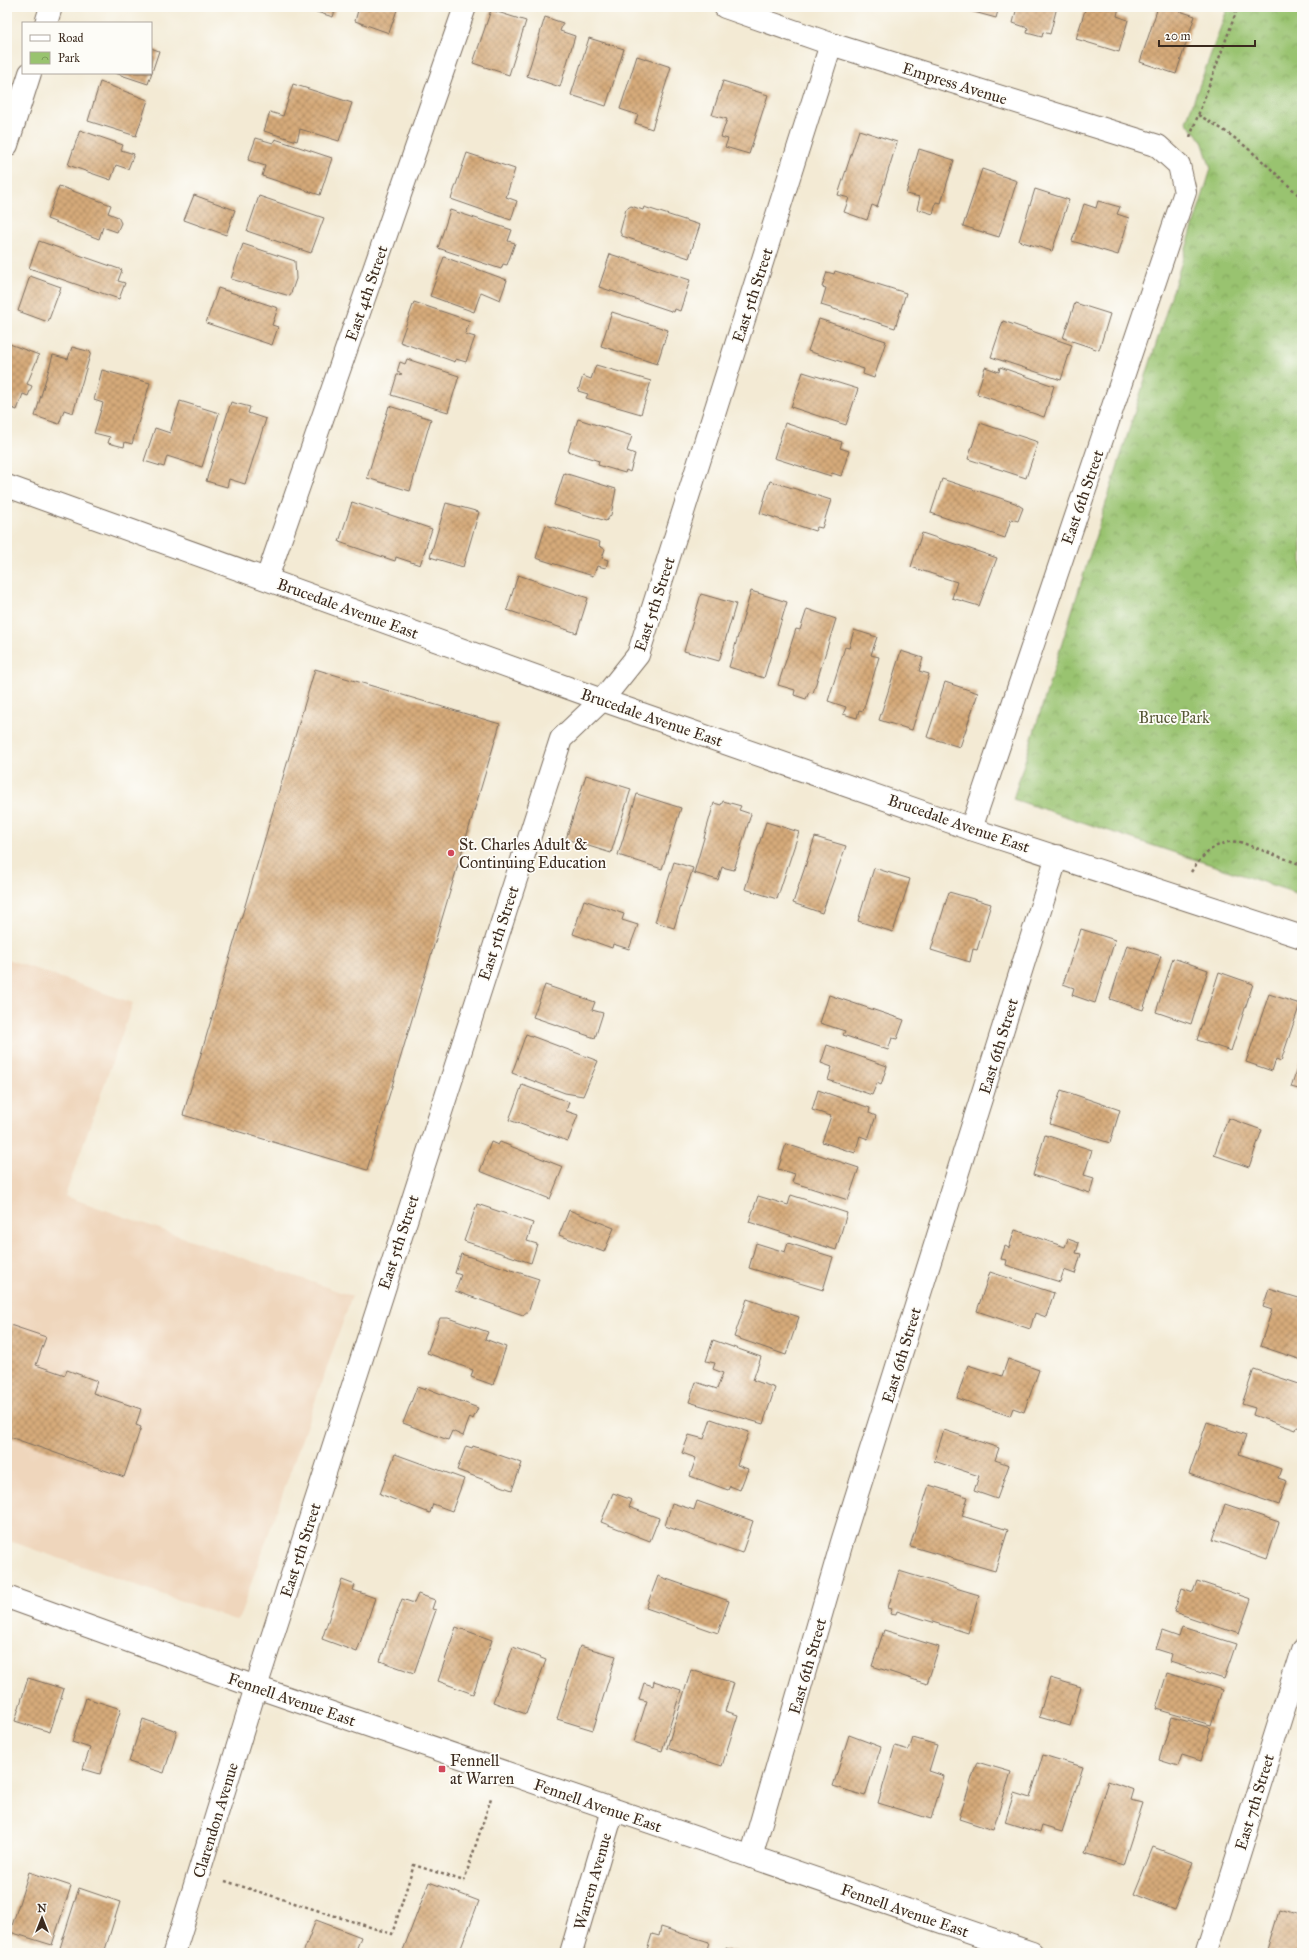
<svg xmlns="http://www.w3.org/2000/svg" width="1309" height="1960" font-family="'IM FELL Great Primer',serif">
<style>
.built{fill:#efd6bc}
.park{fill:url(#park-crowns);stroke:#6a7646}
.building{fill:url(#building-cross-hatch)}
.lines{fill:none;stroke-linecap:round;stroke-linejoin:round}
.minor-casing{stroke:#7b6d5e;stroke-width:24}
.secondary-casing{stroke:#7b6d5e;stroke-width:24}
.path{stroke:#7b6d5e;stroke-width:2.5;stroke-dasharray:3 3;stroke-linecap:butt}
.minor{stroke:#fff;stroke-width:22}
.secondary{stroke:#fff;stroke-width:22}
.poi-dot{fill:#d1495b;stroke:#fdfcf7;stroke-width:1.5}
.labels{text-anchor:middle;stroke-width:3.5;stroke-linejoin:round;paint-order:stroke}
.street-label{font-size:16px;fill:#3b2a1e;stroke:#fdfcf7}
.park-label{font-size:16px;fill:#575836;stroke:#fdfcf7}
.poi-label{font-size:16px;fill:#3b2a1e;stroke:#fdfcf7;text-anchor:start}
</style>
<defs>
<pattern id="park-crowns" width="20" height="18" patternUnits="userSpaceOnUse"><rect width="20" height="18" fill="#99c36f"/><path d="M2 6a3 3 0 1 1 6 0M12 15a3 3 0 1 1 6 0" fill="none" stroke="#7e9f5b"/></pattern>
<pattern id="building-cross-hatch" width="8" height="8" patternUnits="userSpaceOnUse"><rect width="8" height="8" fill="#d6aa7a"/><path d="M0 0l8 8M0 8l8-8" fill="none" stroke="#af8b63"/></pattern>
</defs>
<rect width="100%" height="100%" fill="#fdfcf7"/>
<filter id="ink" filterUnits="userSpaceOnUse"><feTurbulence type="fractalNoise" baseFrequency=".025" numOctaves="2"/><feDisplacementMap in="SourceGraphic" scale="8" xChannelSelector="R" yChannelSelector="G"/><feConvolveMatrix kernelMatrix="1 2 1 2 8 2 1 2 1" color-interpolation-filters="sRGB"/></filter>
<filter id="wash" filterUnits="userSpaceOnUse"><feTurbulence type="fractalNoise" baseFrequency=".012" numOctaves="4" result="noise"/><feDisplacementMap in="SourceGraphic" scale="16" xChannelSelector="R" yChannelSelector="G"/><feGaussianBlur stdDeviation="0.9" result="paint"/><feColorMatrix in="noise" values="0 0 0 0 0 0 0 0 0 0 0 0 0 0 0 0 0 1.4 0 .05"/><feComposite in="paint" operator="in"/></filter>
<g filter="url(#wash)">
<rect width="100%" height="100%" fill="#f3ead4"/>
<!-- built -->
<path class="built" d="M7,959L133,1003L65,1196L352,1296L238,1621L7,1540Z"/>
<!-- park -->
<path class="park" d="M1228,7H1302V895L1013,799L1211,169L1202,141L1186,122Z"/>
<g id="blocks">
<!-- building -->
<g class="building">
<path d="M300,7H336L333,17Z"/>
<path d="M359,7H398L389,33L355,21Z"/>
<path d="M964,7H999L996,18L963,9Z"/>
<path d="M1017,7H1057L1050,34L1043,32L1042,37L1027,33L1028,28L1013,23Z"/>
<path d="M1086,7H1119L1117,16L1128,20L1119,52L1076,39Z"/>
<path d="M1158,7H1167L1195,16L1176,74L1140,62Z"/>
<path d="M491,10L526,21L509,75L473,63Z"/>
<path d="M545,17L563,23L560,31L575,36L560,87L527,76Z"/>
<path d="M589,38L624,49L606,106L571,95Z"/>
<path d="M151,48L159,51L148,84L115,73H151Z"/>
<path d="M637,56L671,67L652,129L635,123L638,115L620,109Z"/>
<path d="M723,81L768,95L749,154L725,147L728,139L721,137L727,119L712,115Z"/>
<path d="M100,82L148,100L136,136L88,121Z"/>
<path d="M293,84L352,103L339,141L300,129L297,141L264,131L270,112L283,116Z"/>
<path d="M80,130L123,145L121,150L134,154L128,169L116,165L111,180L68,165Z"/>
<path d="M859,130L897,142L877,207L872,205L867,220L844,212L849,198L838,195Z"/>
<path d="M256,138L273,143L275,139L332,158L320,195L262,176L265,166L248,160Z"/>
<path d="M919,149L954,160L941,203L936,202L933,214L917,209L920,197L906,194Z"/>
<path d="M467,153L515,169L506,197L517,201L511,220L451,199Z"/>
<path d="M982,169L1017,181L999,237L963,226Z"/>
<path d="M59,186L111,205L108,213L118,217L121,223L117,232L103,227L99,239L47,219Z"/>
<path d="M1035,189L1069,200L1052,251L1019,241Z"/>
<path d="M194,195L235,210L226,235L184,220Z"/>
<path d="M259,196L324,218L311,253L247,231Z"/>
<path d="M1098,201L1120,207L1117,214L1129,218L1118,255L1072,241L1084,204L1096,208Z"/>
<path d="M631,206L643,210L644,207L700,225L689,258L622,236L620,232L626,209Z"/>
<path d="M450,210L512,230L508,241L515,243L507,265L503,264L501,269L438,248Z"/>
<path d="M39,241L122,270L118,281L125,283L119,299L29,268Z"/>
<path d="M243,244L295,261L296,279L290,296L231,279Z"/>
<path d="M610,254L690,280L680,311L675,309L674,312L599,287Z"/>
<path d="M444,257L507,280L500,300L481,292L474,312L430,296Z"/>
<path d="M835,271L906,293L895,328L821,305L826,288L822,287L827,272L834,274Z"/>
<path d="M30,276L61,287L48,322L18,311Z"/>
<path d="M218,288L278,308L272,325L278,327L272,345L206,323Z"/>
<path d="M414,302L470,321L465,334L475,337L466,362L456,359L455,362L400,342Z"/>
<path d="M1075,303L1110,314L1099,350L1063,338Z"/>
<path d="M612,312L668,330L657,364L601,346Z"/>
<path d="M819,319L886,341L874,378L863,374L864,369L808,351Z"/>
<path d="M1003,321L1072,345L1061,380L991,357Z"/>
<path d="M7,343L39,355L27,384L32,386L28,396L23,394L17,410L7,406Z"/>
<path d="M72,347L91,352L73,413L64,410L59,424L35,416L53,355L68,359Z"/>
<path d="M407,359L459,376L448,412L391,395L397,375L402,374L397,372L400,362L405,364Z"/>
<path d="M596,365L651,381L641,414L586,398L588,394L578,391L583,376L591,379Z"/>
<path d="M985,367L999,372L1000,367L1054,386L1044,417L977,394Z"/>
<path d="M102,370L150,383L132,444L125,442L124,447L108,443L110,437L94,433L103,403L94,400Z"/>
<path d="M803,372L858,389L846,425L791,407Z"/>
<path d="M180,401L219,413L202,467L167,456L164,467L144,461L155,428L170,433Z"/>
<path d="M231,402L250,407L248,413L266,419L245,484L229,479L227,487L206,481Z"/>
<path d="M389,406L431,419L410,491L367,478Z"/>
<path d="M578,419L632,436L627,451L635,454L630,472L626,470L625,473L598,465L599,461L568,451Z"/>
<path d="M785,423L842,442L840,448L849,451L841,476L832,473L831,476L774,458Z"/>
<path d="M980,423L1038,442L1026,478L968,459Z"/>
<path d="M564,473L616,489L611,515L606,521L554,505Z"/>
<path d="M942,479L1015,503L1023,508L1018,521L1011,519L1005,538L931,513Z"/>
<path d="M770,481L831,500L822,528L817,527L815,531L760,513Z"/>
<path d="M352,502L432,529L420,565L396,557L395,561L339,542Z"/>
<path d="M446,503L479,512L463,567L430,557Z"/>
<path d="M546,525L600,542L599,546L605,549L602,558L608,560L606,568L597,566L593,576L536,558Z"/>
<path d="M922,533L997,558L979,606L952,598L957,582L911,567Z"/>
<path d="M518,575L588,598L577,633L507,610Z"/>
<path d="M751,591L787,602L764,678L729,667Z"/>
<path d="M701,594L736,604L719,661L684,651Z"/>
<path d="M807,609L836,619L813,693L809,692L806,699L794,695L795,690L778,685L796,629L800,630Z"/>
<path d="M854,630L877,637L871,655L879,657L863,711L859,710L857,718L843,714L846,707L828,701L845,647L849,648Z"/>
<path d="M901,651L923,658L919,671L929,674L912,730L879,720Z"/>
<path d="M315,669L500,724L367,1170L183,1115Z"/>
<path d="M945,682L978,693L960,747L927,737Z"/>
<path d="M586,775L631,789L611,853L566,839Z"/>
<path d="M637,794L681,808L662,869L618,855Z"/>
<path d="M723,801L741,806L739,810L751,814L734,870L722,867L718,880L694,873L714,803L721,805Z"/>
<path d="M766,822L799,832L777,899L745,889Z"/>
<path d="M815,837L846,846L822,913L793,903Z"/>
<path d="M674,862L693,868L674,928L655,922Z"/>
<path d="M874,868L910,879L893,932L858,921Z"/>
<path d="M949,892L991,904L977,950L973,949L970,962L931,950Z"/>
<path d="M584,900L624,914L622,920L638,925L629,949L613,944L612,948L573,934Z"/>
<path d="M1081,929L1115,940L1095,1003L1072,995L1074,988L1063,984Z"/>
<path d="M1127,945L1161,956L1143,1010L1110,999Z"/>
<path d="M1173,958L1208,970L1191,1024L1156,1012Z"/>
<path d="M1219,972L1253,984L1231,1051L1197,1040Z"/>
<path d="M545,985L595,1002L592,1010L603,1013L595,1038L533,1017Z"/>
<path d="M1269,994L1300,1004L1281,1061L1276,1059L1272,1071L1246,1062Z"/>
<path d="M829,995L904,1020L897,1039L892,1038L888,1050L843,1035L845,1031L820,1023Z"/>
<path d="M526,1034L598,1061L583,1096L565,1093L512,1073Z"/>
<path d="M827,1045L887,1066L881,1085L877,1083L872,1095L828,1080L832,1067L821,1063Z"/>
<path d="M1302,1053V1090L1291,1087Z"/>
<path d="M522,1085L569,1102L566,1111L578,1115L568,1141L509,1120Z"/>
<path d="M818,1090L870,1108L869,1113L876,1116L868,1139L860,1136L855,1153L822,1142L831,1116L812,1110Z"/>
<path d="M1061,1090L1120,1110L1110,1143L1050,1124Z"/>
<path d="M1228,1118L1262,1130L1249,1167L1214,1155Z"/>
<path d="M1045,1135L1092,1150L1084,1175L1094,1178L1090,1193L1033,1175Z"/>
<path d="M491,1142L498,1145L500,1142L563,1167L550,1199L480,1171Z"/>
<path d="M786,1144L859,1168L848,1200L792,1182L795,1174L778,1169Z"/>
<path d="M791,1195L847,1213L836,1250L749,1222L758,1196L788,1205Z"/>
<path d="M477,1204L533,1223L527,1241L537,1244L531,1263L464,1241Z"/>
<path d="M569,1210L614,1228L604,1252L559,1235Z"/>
<path d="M1015,1230L1065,1247L1068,1239L1079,1243L1076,1253L1081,1254L1075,1274L1064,1270L1060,1282L1006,1265L1007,1260L1001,1259L1005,1246L1009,1248Z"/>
<path d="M756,1243L785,1252L788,1243L833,1257L823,1290L749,1268Z"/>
<path d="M461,1254L539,1279L529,1310L523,1315L455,1291L461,1275L455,1273Z"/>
<path d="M990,1272L1054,1293L1046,1317L1035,1313L1030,1329L977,1311Z"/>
<path d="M1269,1289L1302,1299V1360L1260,1346L1272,1310L1263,1307Z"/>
<path d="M747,1299L799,1317L786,1355L734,1337Z"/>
<path d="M440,1318H448L488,1332L485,1339L506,1347L493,1385L471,1377L473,1370L427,1353Z"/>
<path d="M7,1324L46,1337L36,1365L65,1375L67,1370L97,1381L93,1393L141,1409L136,1425L141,1427L124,1477L7,1436Z"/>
<path d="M713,1340L761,1357L753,1380L775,1388L763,1424L689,1402L696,1382L717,1389L723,1373L713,1369L715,1363L706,1361Z"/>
<path d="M1008,1359L1039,1370L1024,1412L1013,1408L1010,1416L957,1398L968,1365L1002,1376Z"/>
<path d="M1254,1369L1302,1385V1428L1297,1427L1296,1430L1253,1415L1255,1408L1242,1404Z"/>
<path d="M417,1387L425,1390L426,1388L478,1408L473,1419L470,1417L463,1436L452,1431L448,1440L403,1423Z"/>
<path d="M711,1419L749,1432L737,1465L748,1469L740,1490L730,1486L728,1490L690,1476L696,1458L682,1453L689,1435L704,1439Z"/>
<path d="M1207,1422L1246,1435L1239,1454L1281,1469L1278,1478L1287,1481L1279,1505L1189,1474Z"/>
<path d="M944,1430L999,1448L995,1460L1009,1465L997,1499L974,1491L979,1476L934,1461Z"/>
<path d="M466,1446L472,1448L473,1446L522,1463L512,1490L457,1470Z"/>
<path d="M395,1454L464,1479L452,1511L433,1504L430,1513L380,1494Z"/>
<path d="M929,1485L968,1497L962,1516L1008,1530L995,1571L910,1546Z"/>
<path d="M613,1493L632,1500L629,1507L659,1518L650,1541L601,1522Z"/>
<path d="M697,1501L753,1521L742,1553L665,1526L672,1503L694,1510Z"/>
<path d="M1225,1504L1279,1522L1267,1559L1213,1540Z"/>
<path d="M899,1571L979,1595L968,1633L897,1611L896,1615L890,1614L892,1609L888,1608Z"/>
<path d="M658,1576L729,1601L718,1633L646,1608Z"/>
<path d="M342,1580L355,1585L353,1590L375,1598L357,1652L322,1639Z"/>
<path d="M1197,1581L1251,1599L1239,1634L1174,1612L1182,1588L1193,1592Z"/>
<path d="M418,1594L435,1600L432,1609L436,1610L414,1673L380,1661L402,1599L414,1603Z"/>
<path d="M456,1627L492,1640L473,1694L438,1681Z"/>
<path d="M1182,1627L1236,1644L1224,1679L1170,1662L1172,1654L1156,1649L1162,1631L1179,1637Z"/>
<path d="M884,1630L939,1647L927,1684L872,1666Z"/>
<path d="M580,1646L616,1656L593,1730L557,1719Z"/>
<path d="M513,1647L546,1660L526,1714L493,1702Z"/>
<path d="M691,1670L734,1683L725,1711L738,1715L722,1766L667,1748Z"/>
<path d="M1167,1673L1222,1690L1211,1725L1156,1709Z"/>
<path d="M28,1678L64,1689L50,1732L15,1721Z"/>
<path d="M1050,1678L1081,1687L1070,1726L1039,1717Z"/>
<path d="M654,1681L681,1690L662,1751L634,1742L647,1701L639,1699L644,1683L653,1686Z"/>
<path d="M86,1698L121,1709L100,1774L83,1769L90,1748L72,1742Z"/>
<path d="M1172,1717L1211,1728L1201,1761L1182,1755L1178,1766L1159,1760Z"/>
<path d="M143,1719L177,1731L164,1773L129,1762Z"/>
<path d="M849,1735L881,1747L865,1796L833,1786Z"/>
<path d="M913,1738L937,1745L929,1771L944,1776L931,1819L878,1803L895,1746L909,1750Z"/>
<path d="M1043,1755L1083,1767L1062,1832L1042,1826L1040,1833L1005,1822L1014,1793L1030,1798Z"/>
<path d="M977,1762L1011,1772L993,1830L959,1819Z"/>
<path d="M1108,1781L1134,1790L1131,1800L1143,1803L1123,1865L1085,1853Z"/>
<path d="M1153,1847L1193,1862L1174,1910L1134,1894Z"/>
<path d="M29,1872L71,1886L52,1945L10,1932Z"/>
<path d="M429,1882L479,1901L459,1953H402Z"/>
<path d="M79,1888L120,1902L104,1953H77L60,1948Z"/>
<path d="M1279,1910L1302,1917V1953H1266Z"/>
<path d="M316,1920L361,1937L355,1953H303Z"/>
<path d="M661,1927L709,1942L706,1953H646L652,1934L659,1936Z"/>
<path d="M726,1948L741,1953H724Z"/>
</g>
</g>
</g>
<g filter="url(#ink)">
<use href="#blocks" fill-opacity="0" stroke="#7b6d5e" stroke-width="1"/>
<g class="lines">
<!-- minor casing -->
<g class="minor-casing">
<g id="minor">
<path d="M725,7L831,44L1158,146L1179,165L1185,192L971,829"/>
<path d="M46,23L51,7"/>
<path d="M7,145L30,73"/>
<path d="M7,486L602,700L971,829L1302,937"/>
<path d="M267,578L465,7"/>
<path d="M751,1857L842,1542L1057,856"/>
<path d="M174,1953L256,1687L561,739L602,700L638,655L831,44"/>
<path d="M571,1953L613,1810"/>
<path d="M1207,1953L1302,1650"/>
</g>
</g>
<!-- secondary casing -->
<g class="secondary-casing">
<path id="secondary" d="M7,1597L256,1687L1032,1953"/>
</g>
<!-- path -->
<g class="path">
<path d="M1198,115C1242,138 1267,166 1302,198"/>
<path d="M1190,137L1238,7"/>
<path d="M1191,872C1203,854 1218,839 1240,842L1302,865"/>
<path d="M225,1881L392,1934L414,1865L464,1881L491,1798"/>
</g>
<!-- minor -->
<use href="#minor" class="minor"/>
<!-- secondary -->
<use href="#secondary" class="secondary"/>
</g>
</g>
<!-- markers -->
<g class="poi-dot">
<circle cx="451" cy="853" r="4"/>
<rect x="438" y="1765" width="8" height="8" rx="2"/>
</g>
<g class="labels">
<!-- street labels -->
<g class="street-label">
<text transform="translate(955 83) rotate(17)" y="6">Empress Avenue</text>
<text transform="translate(366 293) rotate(-71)" y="6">East 4th Street</text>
<text transform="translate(752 295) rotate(-72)" y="6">East 5th Street</text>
<text transform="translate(1082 497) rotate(-71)" y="6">East 6th Street</text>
<text transform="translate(654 604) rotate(-72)" y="6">East 5th Street</text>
<text transform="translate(348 608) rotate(20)" y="6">Brucedale Avenue East</text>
<text transform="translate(652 717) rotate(19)" y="6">Brucedale Avenue East</text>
<text transform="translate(959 823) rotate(19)" y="6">Brucedale Avenue East</text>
<text transform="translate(498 933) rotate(-72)" y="6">East 5th Street</text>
<text transform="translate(998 1046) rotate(-73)" y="6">East 6th Street</text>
<text transform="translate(398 1242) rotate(-72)" y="6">East 5th Street</text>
<text transform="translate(901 1355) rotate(-73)" y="6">East 6th Street</text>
<text transform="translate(300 1550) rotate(-72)" y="6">East 5th Street</text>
<text transform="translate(807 1666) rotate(-74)" y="6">East 6th Street</text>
<text transform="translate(292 1699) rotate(19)" y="6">Fennell Avenue East</text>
<text transform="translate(1254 1802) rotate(-73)" y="6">East 7th Street</text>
<text transform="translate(598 1805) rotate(19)" y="6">Fennell Avenue East</text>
<text transform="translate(215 1820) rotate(-73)" y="6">Clarendon Avenue</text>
<text transform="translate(592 1881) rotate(-74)" y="6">Warren Avenue</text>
<text transform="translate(905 1910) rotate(19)" y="6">Fennell Avenue East</text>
</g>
<!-- park labels -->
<g class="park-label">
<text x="1174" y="723">Bruce Park</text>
</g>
<!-- poi labels -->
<g class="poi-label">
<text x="459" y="850">St. Charles Adult &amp;<tspan x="459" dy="18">Continuing Education</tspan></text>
<text x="450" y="1766">Fennell<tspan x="450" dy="18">at Warren</tspan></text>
</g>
</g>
<!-- margin -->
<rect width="1309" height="1960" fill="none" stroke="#fdfcf7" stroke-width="24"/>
<!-- legend -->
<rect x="22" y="22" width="130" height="52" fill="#fdfcf7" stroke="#afa8a0"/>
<rect x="30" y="35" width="20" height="6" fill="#ffffff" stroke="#afa8a0"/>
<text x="58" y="42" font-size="12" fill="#3b2a1e">Road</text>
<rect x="30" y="52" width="20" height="12" fill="url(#park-crowns)" stroke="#afa8a0"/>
<text x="58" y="62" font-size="12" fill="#3b2a1e">Park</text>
<!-- north arrow -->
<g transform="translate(42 1918)" stroke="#fdfcf7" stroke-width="3" paint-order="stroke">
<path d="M0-3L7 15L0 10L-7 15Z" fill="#3b2a1e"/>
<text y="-6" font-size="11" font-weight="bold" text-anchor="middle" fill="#3b2a1e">N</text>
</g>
<!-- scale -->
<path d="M1159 40v6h96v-6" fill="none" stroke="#3b2a1e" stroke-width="2"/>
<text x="1165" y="40" font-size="12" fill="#3b2a1e" stroke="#fdfcf7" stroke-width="3" paint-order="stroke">20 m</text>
</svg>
